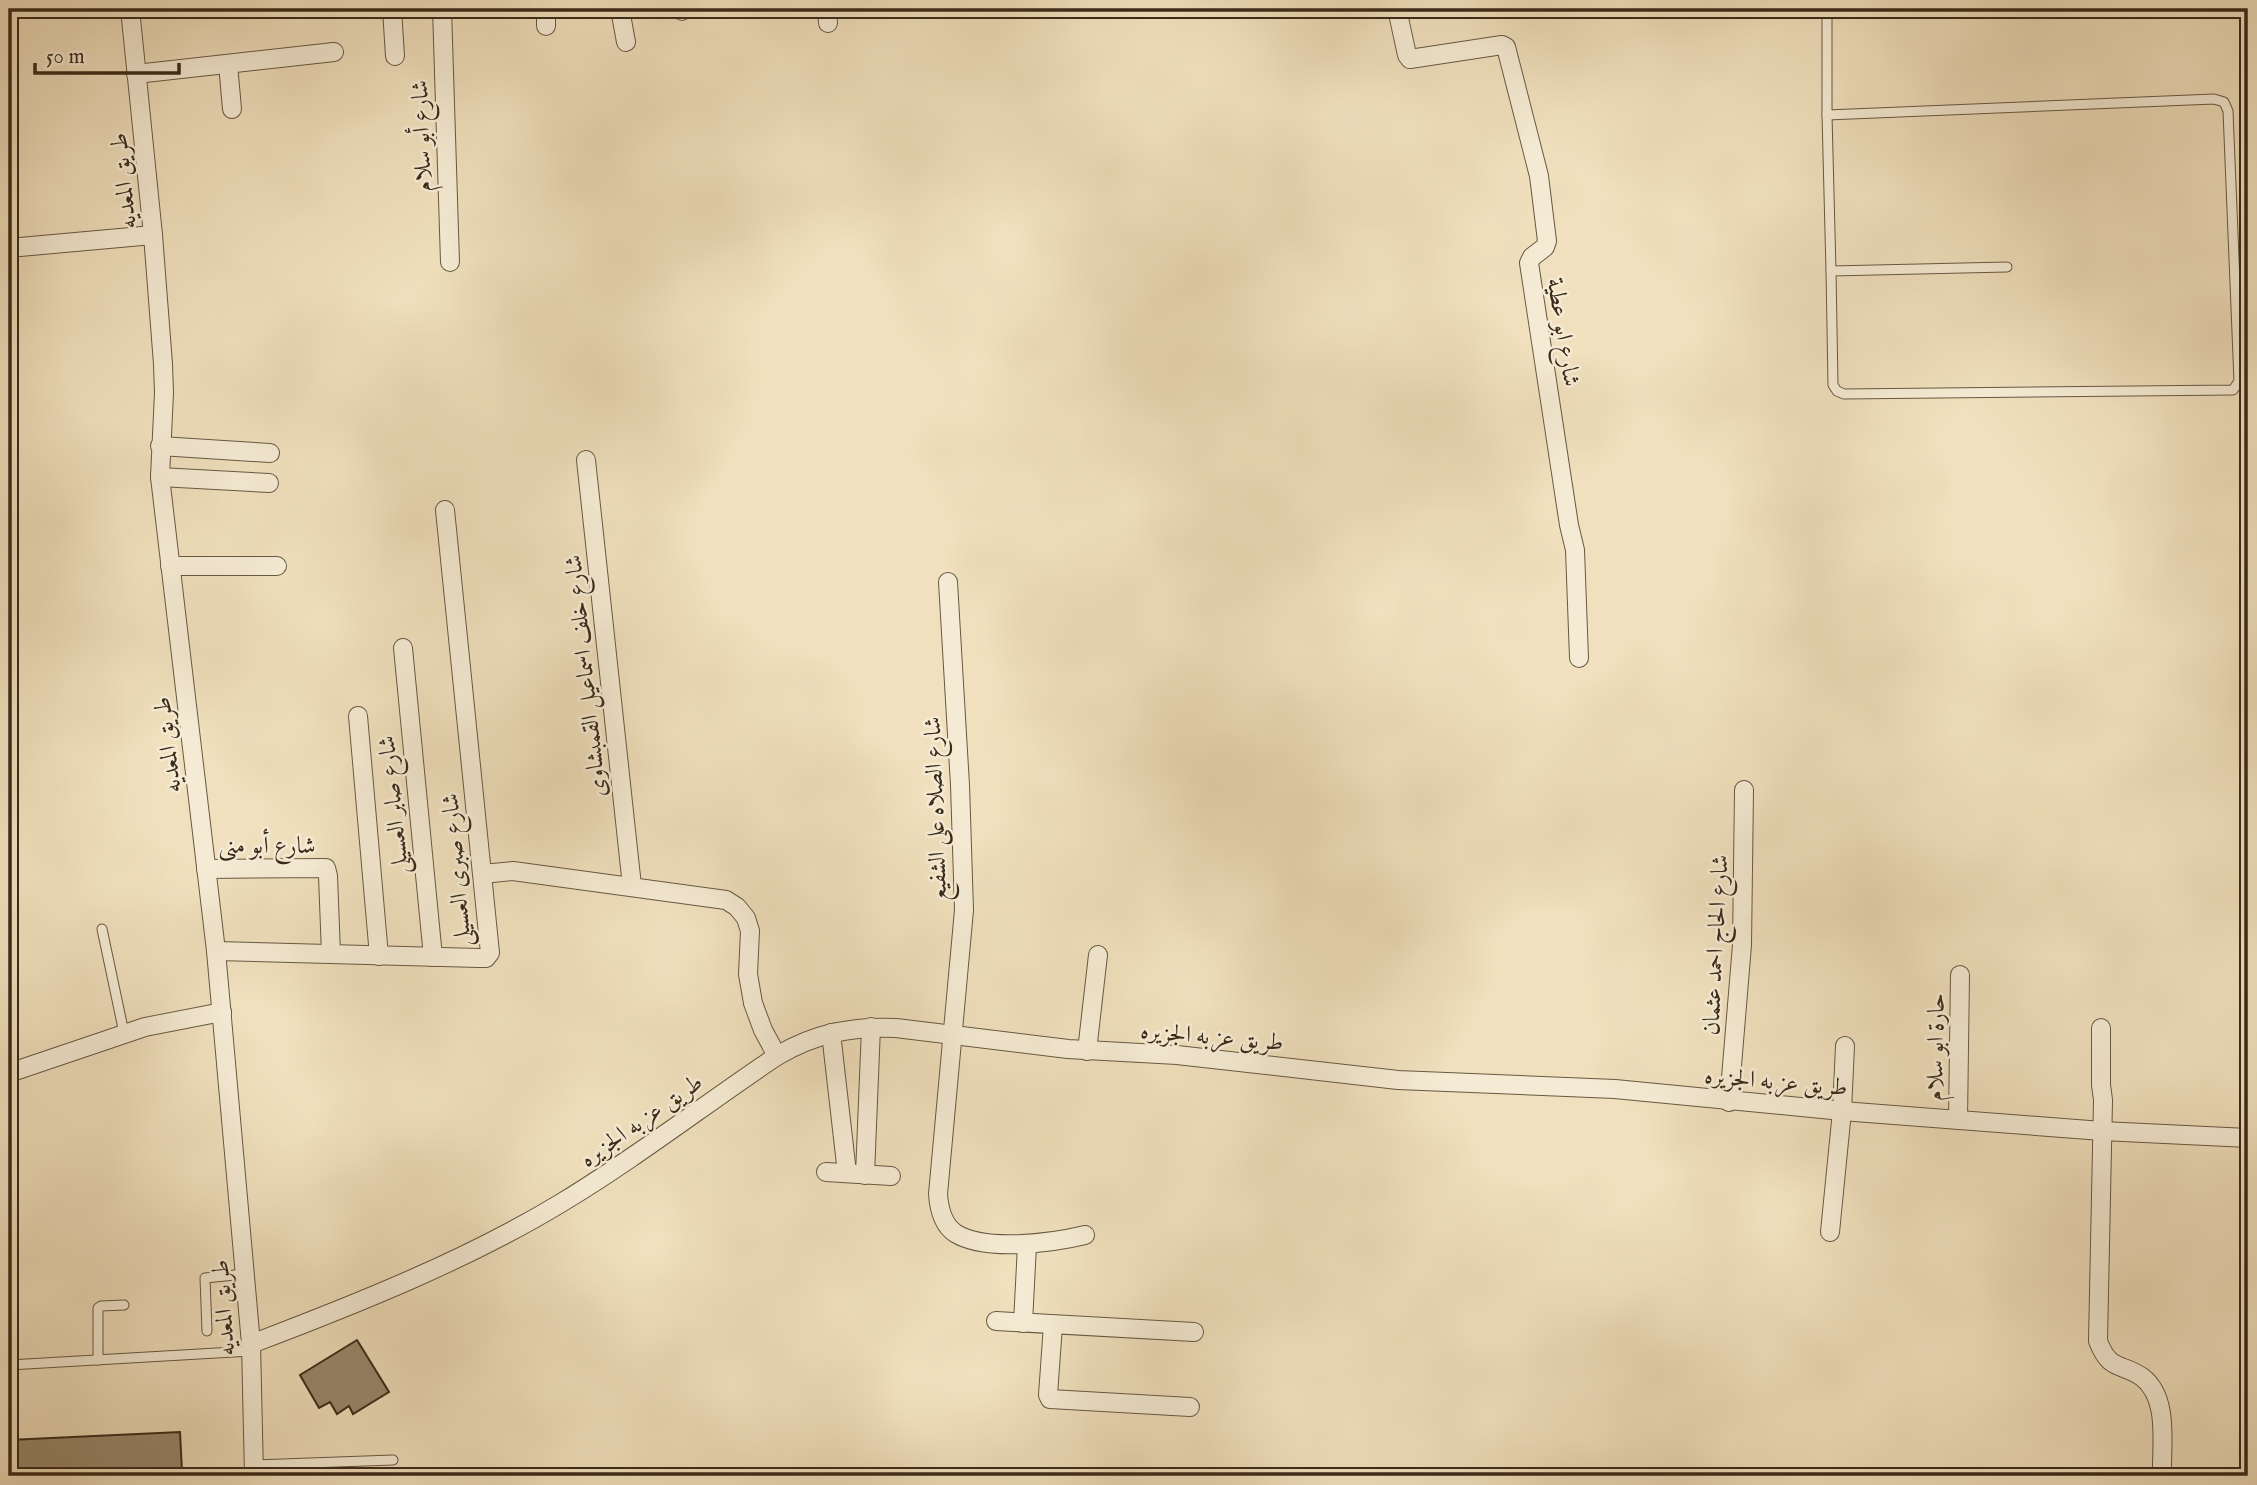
<svg xmlns="http://www.w3.org/2000/svg" width="2257" height="1485" font-family="'IM FELL English',Amiri,serif">
<style>
.building{fill:#99896e;stroke:#3a2a19;stroke-width:2}
.lines{fill:none;stroke-linecap:round;stroke-linejoin:round}
.lane-casing{stroke:#685842;stroke-width:11}
.street-casing{stroke:#685842;stroke-width:20}
.lane{stroke:#f5ebd4;stroke-width:9}
.street{stroke:#f5ebd4;stroke-width:18}
.labels{text-anchor:middle;stroke-width:5;stroke-linejoin:round;paint-order:stroke}
.street-label{font-size:24px;fill:#3a2a19;stroke:#f5ebd4}
</style>
<rect width="100%" height="100%" fill="#f0e0bd"/>
<filter id="stains"><feTurbulence type="fractalNoise" baseFrequency=".00286" numOctaves="4"/><feColorMatrix values="0 0 0 0 .2 0 0 0 0 .09 0 0 0 0 .02 0 0 0 .5 -.17"/></filter>
<radialGradient id="worn" r=".72"><stop offset=".6" stop-color="#630" stop-opacity="0"/><stop offset="1" stop-color="#630" stop-opacity=".3"/></radialGradient>
<!-- building -->
<g class="building">
<path d="M357,1340L389,1392L353,1414L349,1406L337,1414L330,1402L319,1408L300,1375Z"/>
<path d="M180,1432L182,1472L87,1476H9V1440Z"/>
</g>
<g class="lines">
<!-- lane casing -->
<g class="lane-casing">
<g id="lane">
<path d="M1827,9V115L2214,99L2224,102L2228,111L2239,381L2233,390L1844,394L1837,391L1833,385L1831,271"/>
<path d="M1827,115L1831,271L2007,267"/>
<path d="M102,929L124,1033"/>
<path d="M207,1331L205,1278L245,1274"/>
<path d="M98,1360V1308L101,1306L124,1305"/>
<path d="M9,1365L251,1351"/>
<path d="M254,1465L393,1460"/>
</g>
</g>
<!-- street casing -->
<g class="street-casing">
<g id="street">
<path d="M130,9L153,235L163,364L164,393L160,477L216,951L251,1344L254,1476"/>
<path d="M392,9L395,56"/>
<path d="M442,9L450,262"/>
<path d="M620,9L626,42"/>
<path d="M682,9V11"/>
<path d="M827,9L828,23"/>
<path d="M1397,9L1407,55L1410,59L1502,45L1506,47L1539,176L1547,241L1545,247L1532,257L1529,263L1569,525L1575,550L1579,658"/>
<path d="M546,26V9"/>
<path d="M228,64L232,109"/>
<path d="M136,74L334,52"/>
<path d="M9,248L153,235"/>
<path d="M160,446L270,453"/>
<path d="M586,460L632,886"/>
<path d="M160,477L269,483"/>
<path d="M170,566H277"/>
<path d="M948,582L960,785L964,910L938,1194C939,1208 942,1224 955,1233C985,1252 1052,1243 1085,1235"/>
<path d="M403,648L433,957"/>
<path d="M358,716L379,956"/>
<path d="M206,869L326,868L328,876L331,954"/>
<path d="M483,874L513,871L726,900L737,907L746,918L750,931L748,974L753,1003L763,1030L777,1056"/>
<path d="M216,951L479,958H486L490,953L445,510"/>
<path d="M2101,1028V1085L2103,1100L2098,1341C2110,1372 2120,1362 2142,1377C2170,1398 2161,1446 2162,1476"/>
<path d="M831,1033L847,1173"/>
<path d="M1087,1051L1098,955"/>
<path d="M9,1073L145,1027L222,1012"/>
<path d="M1729,1102L1742,945L1744,790"/>
<path d="M1958,1120L1960,975"/>
<path d="M826,1172L891,1176"/>
<path d="M865,1175L871,1027"/>
<path d="M1830,1232L1842,1111L1845,1046"/>
<path d="M996,1321L1194,1332"/>
<path d="M1023,1323L1027,1245"/>
<path d="M1053,1325L1048,1395L1050,1399L1190,1407"/>
<path d="M251,1344C354,1305 467,1260 561,1203C636,1158 705,1104 777,1056C815,1033 853,1026 896,1028L1068,1049L1177,1055L1398,1080L1615,1089L1842,1111L2102,1131L2248,1138"/>
</g>
</g>
<!-- lane -->
<use href="#lane" class="lane"/>
<!-- street -->
<use href="#street" class="street"/>
</g>
<g class="labels">
<!-- street labels -->
<g class="street-label">
<text transform="translate(421 136) rotate(-92)" y="8">شارع أبو سلام</text>
<text transform="translate(123 181) rotate(-96)" y="8">طريق المعديه</text>
<text transform="translate(1564 332) rotate(81)" y="8">شارع ابو عطية</text>
<text transform="translate(585 676) rotate(-96)" y="8">شارع خلف اسماعيل القمبشاوى</text>
<text transform="translate(167 745) rotate(-97)" y="8">طريق المعديه</text>
<text transform="translate(393 805) rotate(-96)" y="8">شارع صابر العسيلى</text>
<text transform="translate(935 809) rotate(-92)" y="8">شارع الصلاه على الشفيع</text>
<text x="267" y="853">شارع أبو منى</text>
<text transform="translate(456 870) rotate(-95)" y="8">شارع صبرى العسيلى</text>
<text transform="translate(1715 945) rotate(-87)" y="8">شارع الحاج احمد عثمان</text>
<text transform="translate(1212 1036) rotate(5)" y="8">طريق عزبه الجزيره</text>
<text transform="translate(1935 1047) rotate(-89)" y="8">حارة ابو سلام</text>
<text transform="translate(1776 1081) rotate(5)" y="8">طريق عزبه الجزيره</text>
<text transform="translate(641 1120) rotate(-35)" y="8">طريق عزبه الجزيره</text>
<text transform="translate(223 1308) rotate(-94)" y="8">طريق المعديه</text>
</g>
</g>
<!-- margin -->
<rect width="2257" height="1485" fill="none" stroke="#f0e0bd" stroke-width="35"/>
<rect x="10" y="10" width="2236" height="1464" fill="none" stroke="#3a2a19" stroke-width="3.5"/>
<rect x="18" y="18" width="2222" height="1450" fill="none" stroke="#3a2a19" stroke-width="2"/>
<!-- scale -->
<path d="M35 63v10h144v-10" fill="none" stroke="#3a2a19" stroke-width="3.5"/>
<text x="46" y="63" font-size="21" fill="#3a2a19" stroke="#f5ebd4" stroke-width="5" paint-order="stroke">50 m</text>
<rect width="100%" height="100%" filter="url(#stains)"/>
<rect width="100%" height="100%" fill="url(#worn)"/>
</svg>
